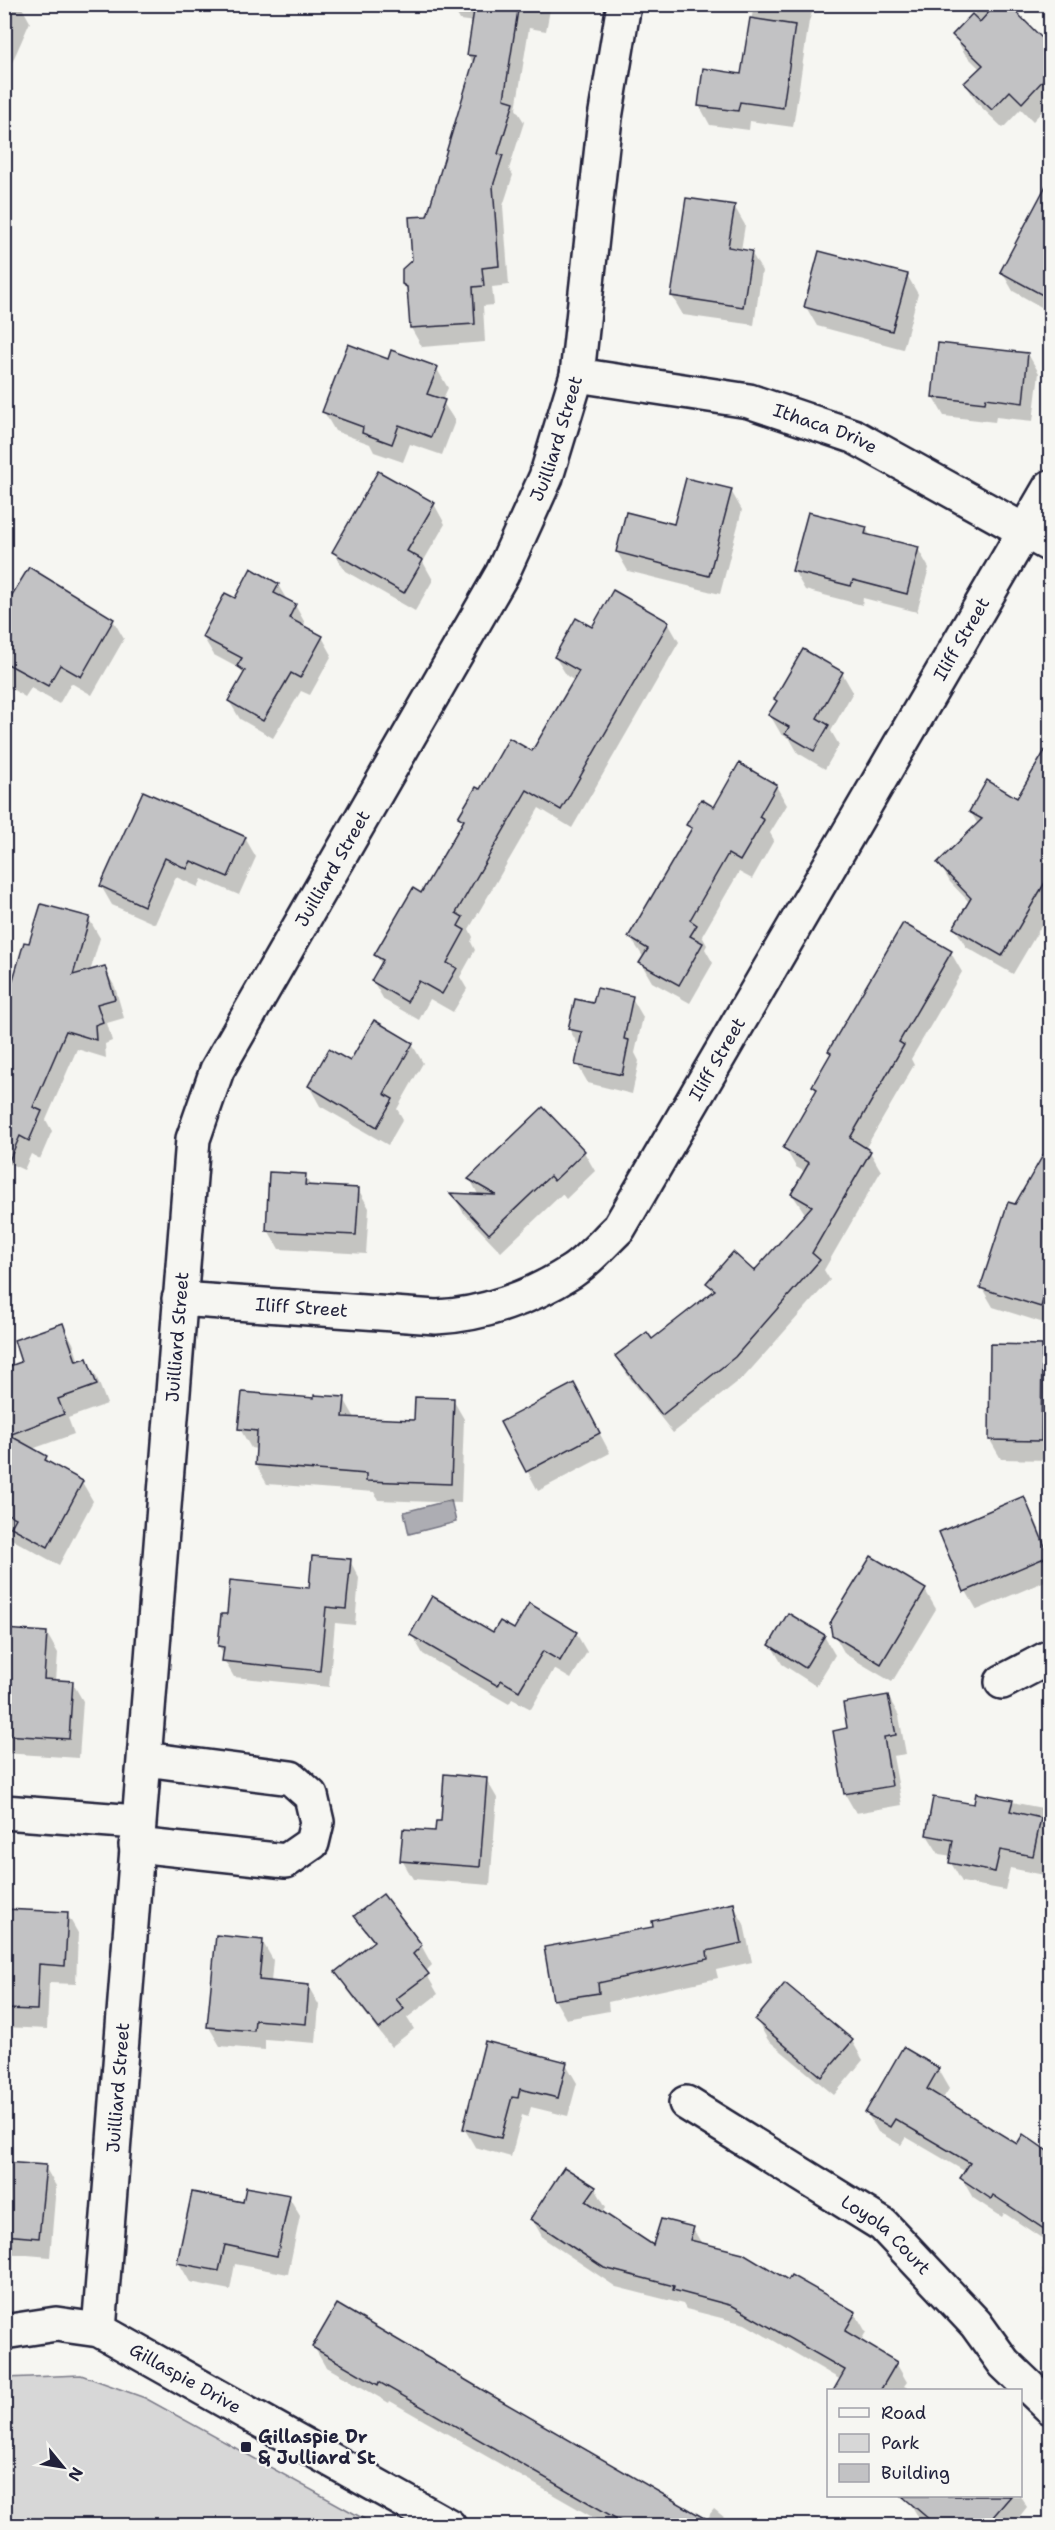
<svg xmlns="http://www.w3.org/2000/svg" width="1055" height="2530" font-family="'Shantell Sans',sans-serif">
<style>
.green{fill:#d7d7d7;stroke:#7c7c89;stroke-width:1.5}
.water{fill:#adadb3;stroke:#757583;stroke-width:1.5}
.shadow{fill:#0003}
.building{fill:#c2c2c4;stroke:#22223b;stroke-width:1.5}
.lines{fill:none;stroke-linecap:round;stroke-linejoin:round}
.minor-casing{stroke:#22223b;stroke-width:38}
.minor{stroke:#f6f6f2;stroke-width:33}
.poi-dot{fill:#22223b;stroke:#f6f6f2;stroke-width:2}
.labels{text-anchor:middle;stroke-width:4.5;stroke-linejoin:round;paint-order:stroke}
.street-label{font-size:18px;fill:#22223b;stroke:#f6f6f2}
.poi-label{font-size:18px;font-weight:bold;fill:#22223b;stroke:#f6f6f2;text-anchor:start}
</style>
<rect width="100%" height="100%" fill="#f6f6f2"/>
<filter id="ink" filterUnits="userSpaceOnUse"><feTurbulence type="fractalNoise" baseFrequency=".0167" numOctaves="2"/><feDisplacementMap in="SourceGraphic" scale="12" xChannelSelector="R" yChannelSelector="G"/><feConvolveMatrix kernelMatrix="1 2 1 2 8 2 1 2 1" color-interpolation-filters="sRGB"/></filter>
<g filter="url(#ink)">
<!-- green -->
<path class="green" d="M81,2375L145,2398L375,2525H5V2378Z"/>
<!-- water -->
<path class="water" d="M451,1500L456,1522L409,1534L404,1512Z"/>
<!-- shadow -->
<g class="shadow">
<path d="M4,4H20L30,22L6,76Z"/>
<path d="M451,4H551L546,31L529,28L516,109L524,122L509,169L513,175L503,206L509,285L492,287L494,305L483,306L485,342L422,347L411,328L409,293L404,283L414,261L428,217L474,64L468,55L474,22L460,20Z"/>
<path d="M754,4H815L809,21L793,127L750,121L749,130L710,125L699,105L742,76Z"/>
<path d="M984,4H1006L1050,48V103L1033,121L1021,109L1003,128L977,103L966,84L980,69L965,54L954,35Z"/>
<path d="M1047,188L1050,190V312L1013,291L1002,272Z"/>
<path d="M734,206L745,225L741,250L751,252L762,271L754,325L683,315L672,296Z"/>
<path d="M907,275L918,294L903,349L817,326L806,307Z"/>
<path d="M1028,354L1039,373L1033,421L996,417L995,422L944,416L933,397Z"/>
<path d="M389,361L437,369L448,388L442,401L455,421L442,455L410,444L403,462L374,452L370,444L335,431L324,412Z"/>
<path d="M731,491L742,510L720,594L628,571L617,552L675,526Z"/>
<path d="M434,504L445,524L423,562L433,580L415,611L345,571L334,552Z"/>
<path d="M866,528L871,537L918,549L929,568L917,612L863,598L862,605L805,590L794,571Z"/>
<path d="M278,585L288,602L295,605L305,623L303,627L322,637L332,655L310,695L301,691L273,738L240,719L229,701L244,675L240,669L214,655L203,637L235,600Z"/>
<path d="M4,611L113,620L124,639L92,695L71,683L59,704L31,688L25,697L4,684Z"/>
<path d="M668,623L679,642L572,828L539,808L469,929L473,937L471,942L475,950L460,977L467,989L453,1012L430,999L419,1020L384,1000L373,981L382,965L376,955L422,895L464,823L460,817L480,791L533,753L575,681L567,676L555,657L592,629Z"/>
<path d="M842,673L853,692L831,731L839,745L825,769L798,753L790,739L781,734L770,715L778,702L776,699Z"/>
<path d="M1050,754V885L1045,894L1050,903V911L1013,974L966,947L955,928L970,903L950,882L939,863L978,825L971,812L1018,800Z"/>
<path d="M776,786L787,805L770,833L774,840L752,879L739,872L702,936L707,945L705,949L713,963L690,1003L652,982L641,963L644,958L630,937L692,831L688,825L714,809Z"/>
<path d="M144,793L245,838L256,857L239,895L202,879L198,887L176,877L155,924L112,905L101,886Z"/>
<path d="M89,919L100,938L90,972L104,968L115,987L124,1018L107,1023L112,1041L105,1044L106,1058L77,1049L46,1120L52,1131L40,1159L31,1154L24,1170L4,1161L30,945Z"/>
<path d="M951,953L962,972L911,1059L914,1065L865,1149L870,1152L881,1171L824,1270L830,1280L745,1376L673,1433L628,1376L617,1357L652,1341L714,1293L708,1283L755,1273L806,1215L792,1194L805,1172L796,1167L785,1148L817,1092L813,1086L832,1054Z"/>
<path d="M632,998L643,1017L635,1053L639,1061L632,1094L588,1083L577,1064L580,1048L569,1029L594,1005Z"/>
<path d="M374,1022L412,1044L423,1063L397,1109L403,1119L388,1145L320,1106L309,1086L351,1063Z"/>
<path d="M1050,1146V1325L993,1307L982,1288L1016,1206Z"/>
<path d="M584,1152L595,1171L566,1199L562,1194L501,1252L463,1212L453,1194L479,1196L470,1179Z"/>
<path d="M305,1176L311,1187L358,1189L369,1208L366,1254L279,1249L268,1230Z"/>
<path d="M62,1324L73,1343L79,1362L86,1359L97,1378L107,1404L68,1418L74,1434L32,1449L46,1457L51,1465L82,1482L93,1501L59,1565L4,1535V1410L23,1363Z"/>
<path d="M991,1346H1041L1050,1362V1460L1001,1459L990,1440Z"/>
<path d="M315,1399H344L355,1418L416,1422L453,1400L464,1419L461,1503L378,1500L374,1492L267,1484L256,1465L257,1449L251,1448L240,1429Z"/>
<path d="M584,1404L610,1453L538,1491L502,1423Z"/>
<path d="M1024,1498L1034,1517L1050,1555V1579L977,1610L966,1591L941,1533Z"/>
<path d="M350,1561L359,1578L355,1625L335,1623L329,1687L234,1677L224,1660V1655L219,1646L310,1590Z"/>
<path d="M925,1590L936,1609L892,1682L845,1654L834,1634Z"/>
<path d="M4,1631L47,1634L58,1653L56,1681L72,1682L83,1701L79,1758L4,1753Z"/>
<path d="M576,1633L587,1652L571,1679L554,1669L531,1709L512,1699L509,1704L423,1654L412,1635Z"/>
<path d="M824,1636L835,1655L816,1686L782,1664L771,1645Z"/>
<path d="M888,1696L899,1716L906,1754L893,1756L902,1805L856,1813L845,1794L849,1730Z"/>
<path d="M486,1779L497,1798L490,1885L413,1879L402,1860L437,1833L442,1823Z"/>
<path d="M977,1795L1042,1808L1050,1822V1840L1044,1875L1010,1868L1005,1890L962,1882L951,1863L952,1856L939,1854L927,1835L975,1806Z"/>
<path d="M733,1905L744,1924L752,1962L716,1970L718,1978L608,2002L609,2011L566,2019L555,2000L546,1948L655,1929Z"/>
<path d="M4,1911L67,1914L78,1933L76,1984L49,1983L47,2029L4,2027Z"/>
<path d="M356,1916L421,1945L432,1965L425,1972L438,1994L407,2018L414,2029L391,2047L348,1991L337,1972L374,1943Z"/>
<path d="M262,1941L273,1960L271,1982L308,1986L319,2005L316,2043L265,2039V2050L220,2046L209,2027Z"/>
<path d="M757,2021L852,2041L863,2060L834,2095L768,2040Z"/>
<path d="M486,2043L566,2064L577,2083L568,2116L531,2107L528,2117L522,2115L511,2157L475,2147L464,2128Z"/>
<path d="M904,2049L938,2070L949,2089L942,2100L1017,2146L1023,2137L1050,2155L1049,2243L1004,2213L1002,2217L973,2198L962,2179L966,2172L906,2137L901,2145L878,2132L867,2113Z"/>
<path d="M4,2163L45,2167L56,2186L50,2257L4,2253Z"/>
<path d="M595,2188L606,2207L602,2213L654,2248L693,2229L702,2244L855,2313L866,2332L860,2342L896,2363L907,2382L904,2386L912,2390H835L841,2380L745,2324L686,2309L683,2304L616,2287L543,2238L532,2219Z"/>
<path d="M289,2197L300,2216L288,2274L235,2264L230,2290L190,2282L179,2263L244,2204Z"/>
<path d="M1050,2256V2286L1042,2271Z"/>
<path d="M314,2347L705,2520L714,2509L735,2526H608L390,2401L389,2403L325,2366Z"/>
<path d="M914,2496H1020L1027,2507L1012,2526H927L920,2520L909,2501Z"/>
</g>
<!-- building -->
<g class="building">
<path d="M475,4H519L504,99L514,102L498,154L503,155L493,186L499,266L482,268L484,286L473,287L475,324L410,328L407,287L402,284V269L412,260L409,217L427,216L475,56L467,55Z"/>
<path d="M996,4H1008L1050,46V73L1022,103L1010,91L992,110L964,83L983,65L952,35L972,14L980,22Z"/>
<path d="M750,18L795,25L783,108L740,102L738,111L698,106L703,68L741,74Z"/>
<path d="M1050,178V299L1000,272Z"/>
<path d="M686,198L735,205L728,247L752,251L743,307L671,296Z"/>
<path d="M819,251L908,274L892,331L804,307Z"/>
<path d="M938,343L1028,353L1023,403L986,398L985,403L932,397Z"/>
<path d="M348,344L388,359L391,350L438,367L427,394L445,400L431,437L399,425L392,444L362,433L363,427L322,412Z"/>
<path d="M378,471L435,503L407,551L423,560L404,593L332,552Z"/>
<path d="M686,478L732,489L709,576L616,552L626,512L674,524Z"/>
<path d="M808,512L867,527L865,534L919,547L907,594L853,580L851,586L792,571Z"/>
<path d="M29,567L114,619L81,677L60,665L48,686L4,662V608Z"/>
<path d="M251,568L279,584L274,593L296,604L289,618L323,636L300,678L291,673L263,721L228,701L245,671L237,666L242,658L202,637L225,593L235,598Z"/>
<path d="M613,590L669,622L561,810L527,790L456,913L463,917L458,926L465,930L447,963L457,968L442,994L419,981L407,1002L371,981L383,960L374,955L413,888L421,893L464,820L458,817L476,787L480,789L509,738L532,751L579,671L554,657L576,618L592,627Z"/>
<path d="M803,649L843,672L817,718L829,725L814,751L785,734L789,727L768,715L777,701L774,699Z"/>
<path d="M1050,742V874L1002,956L953,928L971,898L937,863L982,819L969,812L987,780L1017,798Z"/>
<path d="M739,763L777,785L759,817L764,820L740,861L728,854L690,920L697,925L690,936L703,943L679,985L639,963L648,949L628,937L692,828L686,825L701,799L714,807Z"/>
<path d="M143,791L246,837L228,877L191,861L187,869L165,858L144,906L100,886Z"/>
<path d="M41,904L90,917L73,975L105,966L115,999L97,1004L103,1022L95,1025L96,1040L66,1031L33,1107L42,1111L29,1141L20,1136L4,1172V997H8L24,942L29,943Z"/>
<path d="M903,923L952,951L899,1042L904,1045L850,1138L871,1151L812,1253L820,1260L735,1357L662,1415L615,1356L647,1332L652,1339L715,1290L706,1283L733,1252L754,1271L812,1206L791,1194L809,1163L783,1148L817,1089L812,1086L831,1053L828,1051Z"/>
<path d="M597,988L633,996L624,1039L629,1040L622,1075L575,1065L582,1032L568,1029L575,999L593,1003Z"/>
<path d="M374,1020L413,1043L384,1094L393,1099L377,1127L308,1086L329,1049L350,1061Z"/>
<path d="M543,1107L585,1151L554,1181L550,1176L489,1234L450,1193L496,1195L468,1179Z"/>
<path d="M1050,1143V1276L1041,1307L980,1288L1008,1202L1015,1204Z"/>
<path d="M269,1172L306,1174L305,1185L359,1188L356,1235L266,1231Z"/>
<path d="M63,1323L76,1361L87,1358L97,1385L58,1399L64,1414L9,1435L47,1456L45,1460L83,1481L48,1547L11,1527L16,1518L4,1512V1368L21,1362L14,1340Z"/>
<path d="M990,1344L1042,1345L1041,1441L989,1440Z"/>
<path d="M574,1383L600,1433L526,1472L500,1422Z"/>
<path d="M242,1392L314,1398V1395L345,1397L343,1417L414,1420L415,1397L454,1398L451,1484L366,1481V1474L255,1465L257,1431L238,1429Z"/>
<path d="M1024,1496L1049,1556L964,1592L939,1532Z"/>
<path d="M312,1556L351,1559L346,1609L326,1607L320,1671L222,1661L224,1647L218,1646L221,1614H227L230,1580L309,1588Z"/>
<path d="M871,1556L926,1589L881,1664L832,1635L830,1623Z"/>
<path d="M432,1596L493,1632L500,1621L514,1629L529,1603L577,1632L560,1661L543,1651L519,1691L501,1680L498,1686L410,1635Z"/>
<path d="M788,1613L825,1635L805,1668L769,1645Z"/>
<path d="M4,1629L47,1632L44,1679L73,1681L69,1739L4,1735Z"/>
<path d="M888,1695L896,1735L884,1737L892,1786L844,1794L833,1731L847,1728L843,1703Z"/>
<path d="M444,1774L487,1778L480,1867L400,1861L403,1829L435,1831L436,1821H441Z"/>
<path d="M976,1793L1013,1800L1010,1811L1041,1818L1033,1856L1000,1850L995,1872L949,1863L953,1840L926,1835L933,1797L974,1804Z"/>
<path d="M383,1894L422,1945L413,1954L429,1974L396,1999L404,2009L379,2029L335,1972L374,1941L354,1916Z"/>
<path d="M734,1903L742,1943L707,1951L708,1959L598,1983L599,1993L553,2000L544,1947L653,1927L652,1921Z"/>
<path d="M4,1909L68,1912L65,1966L39,1964L37,2010L4,2009Z"/>
<path d="M216,1935L263,1940L259,1980L309,1985L306,2024L255,2020L254,2031L207,2027Z"/>
<path d="M785,1983L853,2040L822,2077L755,2020Z"/>
<path d="M485,2041L567,2062L558,2098L520,2089L518,2098L512,2097L501,2138L463,2129Z"/>
<path d="M903,2047L939,2068L927,2089L1017,2144L1023,2134L1050,2153V2233L993,2195L991,2199L960,2178L970,2163L895,2119L890,2127L865,2113Z"/>
<path d="M4,2162L46,2165L39,2238L4,2235Z"/>
<path d="M564,2167L596,2187L586,2201L653,2245L661,2219L694,2227L690,2240L743,2253L788,2280L791,2275L856,2312L845,2331L897,2362L880,2391H833L845,2370L733,2306L673,2290L674,2286L604,2268L530,2219Z"/>
<path d="M246,2187L290,2195L277,2256L225,2245L219,2271L177,2263L192,2192L243,2202Z"/>
<path d="M337,2304L486,2392L718,2526H629L379,2382L378,2385L312,2347Z"/>
<path d="M902,2496H1011L985,2526H937Z"/>
</g>
<g class="lines">
<!-- minor casing -->
<g class="minor-casing">
<g id="minor">
<path id="s1" d="M577,375L749,401L853,436L1050,545"/>
<path id="s2" d="M179,1299L436,1317C483,1315 532,1297 571,1272C589,1260 604,1242 619,1228L1050,487"/>
<path d="M1002,1682L1050,1657"/>
<path d="M4,1812L137,1822"/>
<path d="M136,1845L286,1861L312,1843L317,1822L311,1796L291,1778L145,1759"/>
<path id="s3" d="M686,2103L883,2225L976,2324L1004,2363L1050,2407"/>
<path id="s4" d="M99,2330L193,1139L217,1070L502,574L546,477L577,375L605,118L624,4"/>
<path id="s5" d="M4,2332L56,2324L99,2330L449,2526"/>
</g>
</g>
<!-- minor -->
<use href="#minor" class="minor"/>
</g>
</g>
<!-- markers -->
<rect class="poi-dot" x="240" y="2441" width="12" height="12" rx="3"/>
<g class="labels">
<!-- street labels -->
<g class="street-label">
<text dy="6" stroke="none"><textPath href="#s1" startOffset="255">Ithaca Drive</textPath></text>
<text dy="6" stroke="none"><textPath href="#s4" startOffset="1986">Juilliard Street</textPath></text>
<text dy="6" stroke="none"><textPath href="#s2" startOffset="1148">Iliff Street</textPath></text>
<text dy="6" stroke="none"><textPath href="#s4" startOffset="1500">Juilliard Street</textPath></text>
<text dy="6" stroke="none"><textPath href="#s2" startOffset="662">Iliff Street</textPath></text>
<text dy="6" stroke="none"><textPath href="#s2" startOffset="123">Iliff Street</textPath></text>
<text dy="6" stroke="none"><textPath href="#s4" startOffset="996">Juilliard Street</textPath></text>
<text dy="6" stroke="none"><textPath href="#s4" startOffset="243">Juilliard Street</textPath></text>
<text dy="6" stroke="none"><textPath href="#s3" startOffset="240">Loyola Court</textPath></text>
<text dy="6" stroke="none"><textPath href="#s5" startOffset="195">Gillaspie Drive</textPath></text>
</g>
<!-- poi labels -->
<g class="poi-label">
<text x="258" y="2443">Gillaspie Dr<tspan x="258" dy="21">&amp; Julliard St</tspan></text>
</g>
</g>
<!-- margin -->
<rect width="1055" height="2530" fill="none" stroke="#f6f6f2" stroke-width="24"/>
<rect x="12" y="12" width="1031" height="2506" fill="none" stroke="#22223b" stroke-width="2" filter="url(#ink)"/>
<!-- legend -->
<rect x="827" y="2389" width="195" height="108" fill="#f6f6f2" stroke="#a1a1a9" stroke-width="1.5"/>
<rect x="839" y="2408" width="30" height="9" fill="#f6f6f2" stroke="#a1a1a9" stroke-width="1.5"/>
<text x="881" y="2419" font-size="18" fill="#22223b">Road</text>
<rect x="839" y="2434" width="30" height="18" fill="#d7d7d7" stroke="#a1a1a9" stroke-width="1.5"/>
<text x="881" y="2449" font-size="18" fill="#22223b">Park</text>
<rect x="839" y="2464" width="30" height="18" fill="#c2c2c4" stroke="#a1a1a9" stroke-width="1.5"/>
<text x="881" y="2479" font-size="18" fill="#22223b">Building</text>
<!-- north arrow -->
<g transform="translate(63 2467) rotate(120)" stroke="#f6f6f2" stroke-width="4.5" paint-order="stroke">
<path d="M0-4.5L10 22L0 15L-10 22Z" fill="#22223b"/>
<text y="-9" font-size="16" font-weight="bold" text-anchor="middle" fill="#22223b">N</text>
</g>
</svg>
